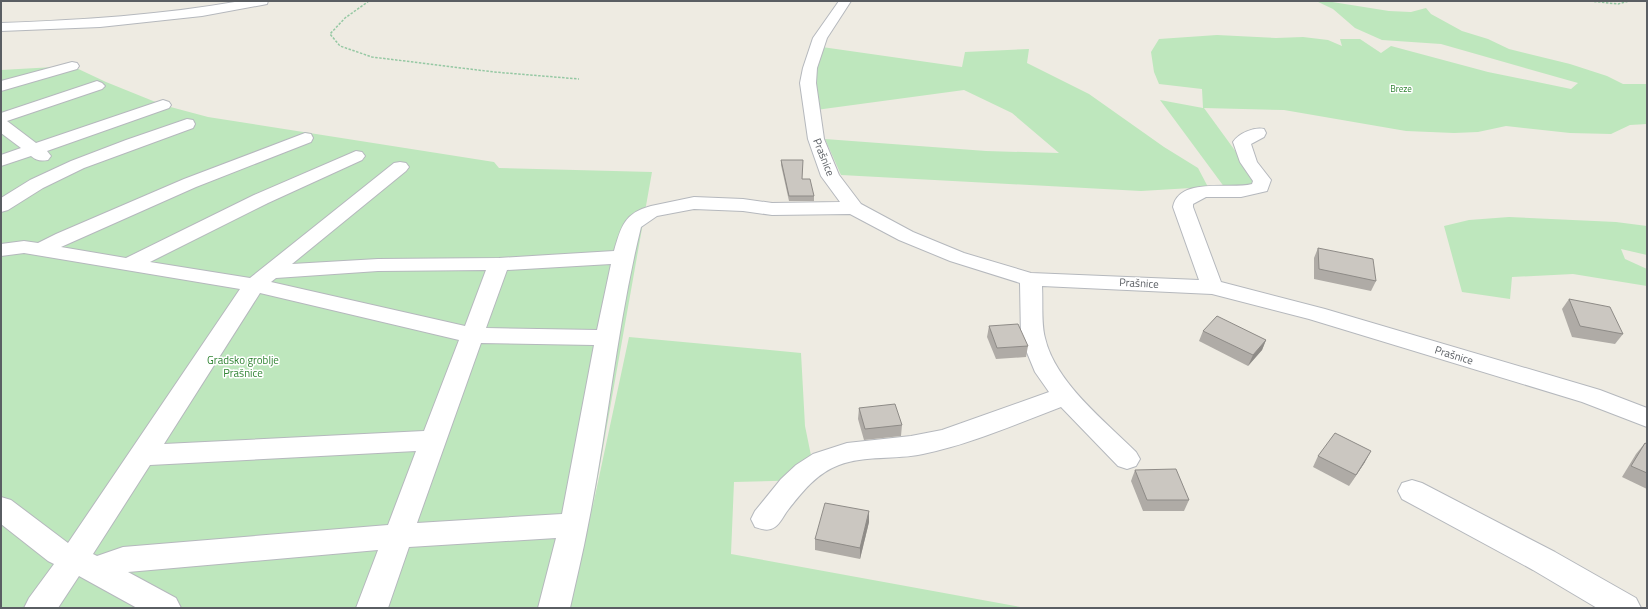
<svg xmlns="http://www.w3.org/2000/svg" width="1648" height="609" font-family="'Titillium Web',sans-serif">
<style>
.green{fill:#bee7bd}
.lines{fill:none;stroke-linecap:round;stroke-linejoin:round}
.minor-casing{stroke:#b5b8bd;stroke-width:2}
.path{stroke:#95c8a3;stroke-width:1.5;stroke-dasharray:2.5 1.5;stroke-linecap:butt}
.minor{fill:#fff;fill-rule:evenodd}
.wall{fill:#afaba6}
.shaded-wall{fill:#8e8b87}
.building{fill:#cbc7c1;stroke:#8e8b87}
.labels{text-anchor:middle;stroke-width:3;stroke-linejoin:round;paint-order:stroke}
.far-park-label{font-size:9px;fill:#308433;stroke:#fff}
.street-label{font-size:11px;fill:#5a5e63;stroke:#fff}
.park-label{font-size:11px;fill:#308433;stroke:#fff}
</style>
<rect width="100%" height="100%" fill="#eeebe2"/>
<!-- green -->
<g class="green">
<path d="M1316,1H1326L1389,11L1411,12L1426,8L1431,14L1462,31L1488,39L1509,49L1570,64L1607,76L1623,84H1647V124L1630,125L1611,134L1570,133L1506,126L1478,132L1454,133L1406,131L1284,110L1204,108L1263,189L1225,188L1160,100L1203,108L1202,89L1159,84L1154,72L1151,52L1159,39L1217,35L1276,38L1303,37L1328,40L1342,46L1340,39H1360L1381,53L1391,46L1488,72L1571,89L1578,83L1441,44L1382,40L1355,28L1333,9Z"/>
<path d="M822,47L962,67L965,52L1029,49L1027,63L1089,94L1164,147L1198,168L1208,187L1141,191L841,175L825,139L986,151L1059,153L1012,113L964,90L816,110L812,82Z"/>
<path d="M72,66L106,82L163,105L208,117L494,162L499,168L652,172L592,510L629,337L801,353L805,426L816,480L734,482L731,554L1026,608H1V70Z"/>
<path d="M1509,217L1616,222L1647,226V255L1621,249L1625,259L1647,269V286L1573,274L1512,277L1510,299L1462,292L1444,226L1469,220Z"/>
</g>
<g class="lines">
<!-- minor casing -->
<g class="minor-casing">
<g id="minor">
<path d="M241,1H268L267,4L262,5L202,16L100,27L1,31V23C82,20 161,15 241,1Z"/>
<path d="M839,1H851L827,38L817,68L816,83L824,139L839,175L861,204L913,232L964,253L1031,273L1199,280L1173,207C1179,176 1231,190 1252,184L1253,181L1240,162L1233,142C1239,133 1254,127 1264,129L1266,133L1264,137L1251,144L1257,162L1271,180L1267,191L1241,197H1206L1193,204V207L1221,282L1325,309L1600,390L1647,408V427L1582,402L1309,319L1212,294L1042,286C1043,301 1041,324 1045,338C1055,382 1105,421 1136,452L1140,459L1136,466L1127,469L1118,466L1061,407C1016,424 971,444 923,454C896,460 865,455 839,465C817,473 802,492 788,510C784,515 780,524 775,527C768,532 762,529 755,527L751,519L755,511L781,479L796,465L813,454L847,443L911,436L942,430L1049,392L1035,372L1021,338L1020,283L950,261L899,240L850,214L772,215L743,211L694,209L657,216L641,227C617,325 608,426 588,525C583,553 576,580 570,608H538L556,538L409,547L388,608H356L378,550L128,572L176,598L181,608H137L79,576L58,608H24L29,598L54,564L48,561L1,524V497L11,500L68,543L240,289L24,253L1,256V244L24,241L38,243L56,234L184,179L305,133L311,134L313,138L311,142L196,187L61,247L126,258L254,195L356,151L362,152L365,156L362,160L268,203L150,262L250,278L394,163L400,162L406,163L409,167L406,171L292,264L378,259L499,258L614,251C621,227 624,213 651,206L694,197L743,199L772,203L840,202L821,176L808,139L800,83L803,68L813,38ZM611,264L597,330L486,328L507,270ZM486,270L465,326L271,282L276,278L378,271ZM260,293L459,340L424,431L164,444ZM481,343L594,345L562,514L417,523ZM416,451L388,525L123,547L97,556L93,554L150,465Z"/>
<path d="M72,62L77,63L79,66L77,69L1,91V81Z"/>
<path d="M97,81L102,83L105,86L102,89L7,121L36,143L157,102L163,100L169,102L171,105L169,108L47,151L51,156L48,160C41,161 37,161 31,156L1,166V155L21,148L1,133V113Z"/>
<path d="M187,119L193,120L195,124L193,128L84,168L43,188L8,210L1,212V198L30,180L71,161L126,140Z"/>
<path d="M1412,480L1422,483L1555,552L1636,598L1641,608H1597L1533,570L1402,499L1398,491L1402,483Z"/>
</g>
</g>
<!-- path -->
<g class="path">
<path d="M369,1L345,18L330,34L340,46L372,57L494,72L579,79"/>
<path d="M1590,1L1618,4L1629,1"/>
</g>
<!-- minor -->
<use href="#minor" class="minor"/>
</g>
<!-- wall -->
<g class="wall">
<path d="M781,160L802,179L814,196V201H789L781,165Z"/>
<path d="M1318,248L1376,281L1371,291L1314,279V258Z"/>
<path d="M1569,299L1623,334L1615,344L1572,337L1562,309Z"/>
<path d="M989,326L1028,346L1026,357L996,359L987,337Z"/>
<path d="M1203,331L1266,340L1262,350L1248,366L1199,341Z"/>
<path d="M859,408L902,425L901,436L864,440L858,419Z"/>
<path d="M1645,443L1647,444V489L1622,477L1636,454Z"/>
<path d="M1318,456L1365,462L1349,486L1313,467Z"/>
<path d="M1135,470L1189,500L1184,511H1143L1131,481Z"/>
<path d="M869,511V522L860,559L815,550V539Z"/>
</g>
<!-- shaded-wall -->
<g class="shaded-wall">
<path d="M1266,340L1262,350L1248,366L1253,355Z"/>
<path d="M1371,451L1365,462L1349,486L1356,475Z"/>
<path d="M869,511V522L860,559V548Z"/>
</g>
<!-- building -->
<g class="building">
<path d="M781,160H803L802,179H810L814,196H789Z"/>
<path d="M1318,248L1373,259L1376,281L1319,269Z"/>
<path d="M1569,299L1610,307L1623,334L1580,326Z"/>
<path d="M1217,316L1266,340L1253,355L1203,331Z"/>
<path d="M1018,324L1028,346L997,348L989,326Z"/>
<path d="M895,404L902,425L865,429L859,408Z"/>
<path d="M1335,433L1371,451L1356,475L1318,456Z"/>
<path d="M1645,443L1647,444V473L1631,466Z"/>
<path d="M1176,469L1189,500H1147L1135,470Z"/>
<path d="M825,503L869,511L860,548L815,539Z"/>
</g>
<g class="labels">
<!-- far-park labels -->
<g class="far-park-label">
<text x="1401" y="92">Breze</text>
</g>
<!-- street labels -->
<g class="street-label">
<text transform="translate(824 157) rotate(68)" y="4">Prašnice</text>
<text transform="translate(1139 283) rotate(3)" y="4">Prašnice</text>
<text transform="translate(1454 355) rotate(17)" y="4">Prašnice</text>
</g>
<!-- park labels -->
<g class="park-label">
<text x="243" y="364">Gradsko groblje<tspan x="243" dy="13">Prašnice</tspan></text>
</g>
</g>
<!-- border -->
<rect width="1648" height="609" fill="none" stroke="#5a5e63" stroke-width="4"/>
</svg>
